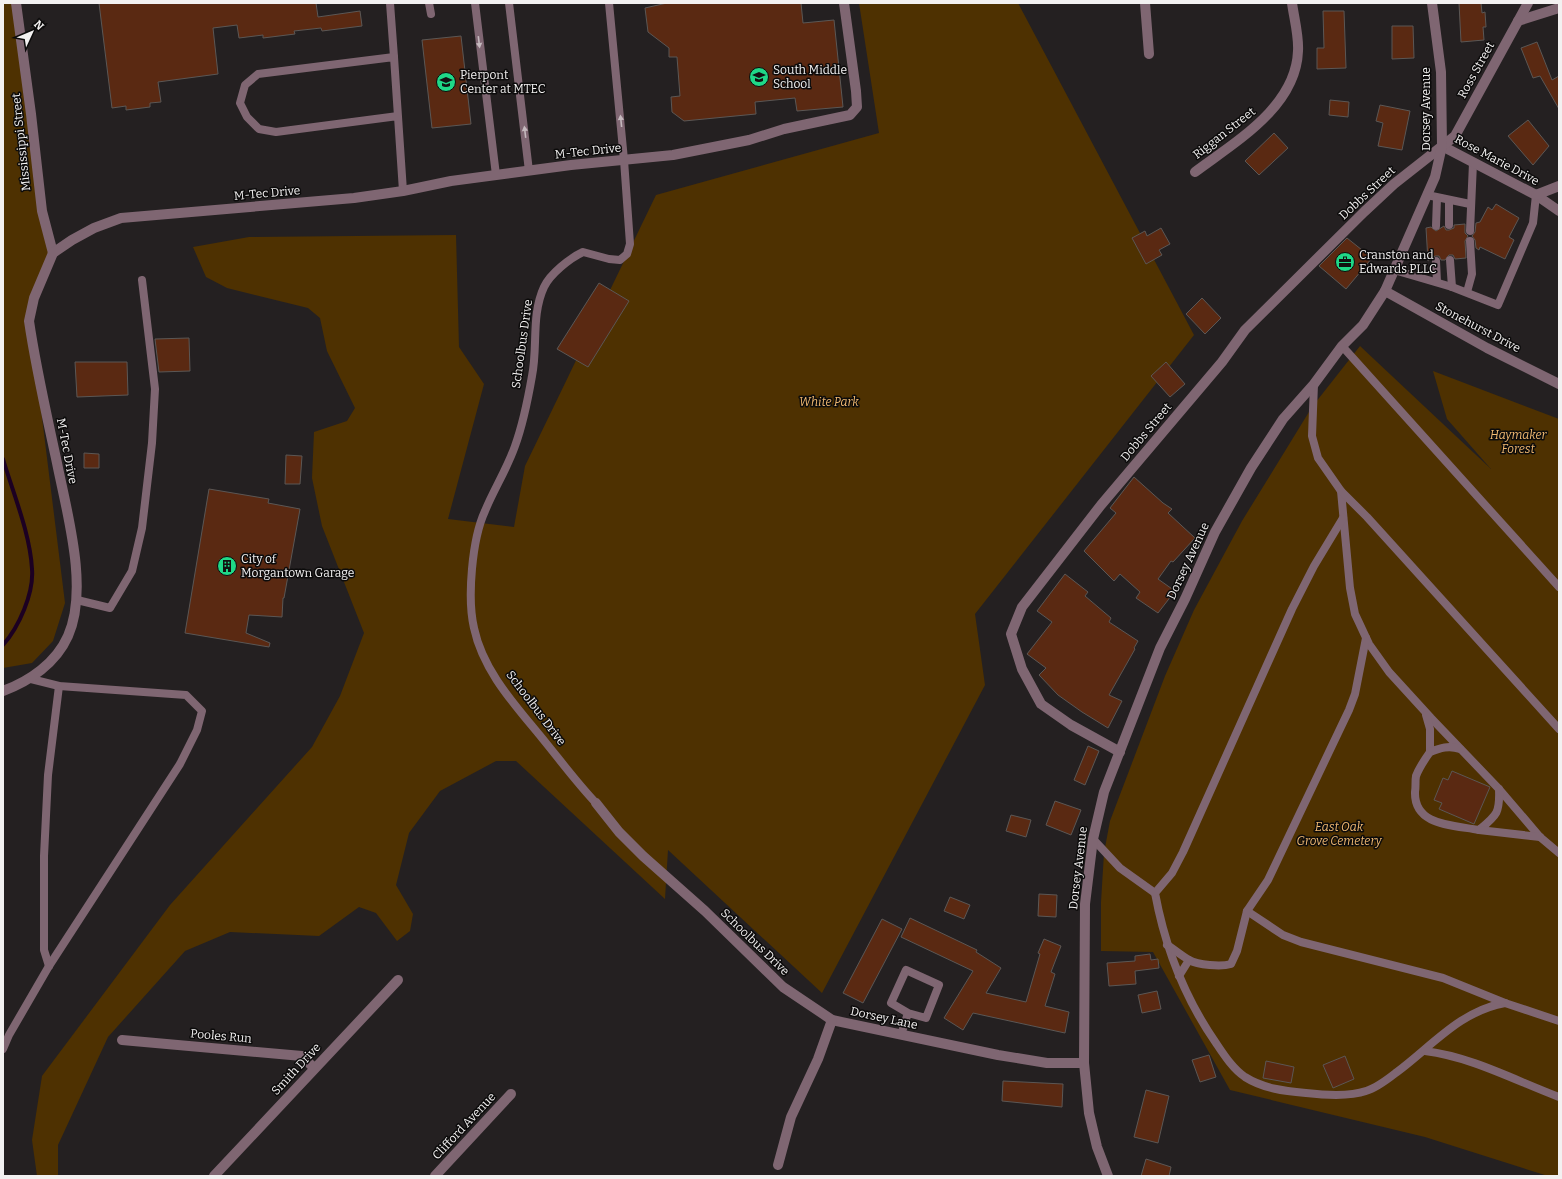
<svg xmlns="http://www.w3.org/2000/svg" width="1562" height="1179" font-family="Bitter,serif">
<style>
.green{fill:#4e3101}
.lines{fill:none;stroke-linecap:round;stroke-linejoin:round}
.stream{stroke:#1c0022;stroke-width:4}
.building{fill:#5a2912;stroke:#5b5755}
.service{stroke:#7f6672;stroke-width:8}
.minor{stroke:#7f6672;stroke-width:10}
.tertiary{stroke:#7f6672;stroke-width:10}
.oneway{fill:#c5b9be}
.labels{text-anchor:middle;stroke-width:3;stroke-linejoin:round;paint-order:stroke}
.poi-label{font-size:12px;fill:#f3f1f1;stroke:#0c0b0b;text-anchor:start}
.street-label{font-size:12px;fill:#f3f1f1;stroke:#0c0b0b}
.park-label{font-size:12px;font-style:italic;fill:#f1b971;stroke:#0c0b0b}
</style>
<rect width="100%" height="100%" fill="#242021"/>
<!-- green -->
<g class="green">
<path d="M3,3H16L53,253L34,298L33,345L65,603L53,641L32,663L3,668Z"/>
<path d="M859,3H1018L1194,335L975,614L985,685L822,993L668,850L665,899L516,761H496L440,791L409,833L396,885L413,914L410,931L397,941L376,913L359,907L319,936L230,932L185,951L108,1037L58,1145V1176H37L32,1140L42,1076L170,905L312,747L340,696L364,633L322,526L312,478L314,432L347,421L355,408L327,351L320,318L308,308L227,288L206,277L193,247L249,237L456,235L459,347L484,384L448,519L514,527L525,466L656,195L879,133Z"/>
<path d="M1360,346L1491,469L1447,419L1433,371L1559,419V1176H1548L1425,1137L1230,1090L1153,952L1101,951V902L1104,853L1110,821L1165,676L1194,610L1242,521L1312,407Z"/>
</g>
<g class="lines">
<!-- stream -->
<path class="stream" d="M3,459C13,493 30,533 32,569C34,593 19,627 3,645"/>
</g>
<!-- building -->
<g class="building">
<path d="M99,3H316L318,17L360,11L362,26L322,31L321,28L294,31L295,34L263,38V35L239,38L237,25L213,28L218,74L158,82L161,102L150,103V107L126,110V106L112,108Z"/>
<path d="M667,3H801L803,23L834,20L843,107L797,111L795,98L755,102L756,114L684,121L672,112L671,97L680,96L677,57H669V48L648,32L645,8Z"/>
<path d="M1459,3H1481L1482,13L1485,12L1486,27H1483L1484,40L1461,42Z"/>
<path d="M1323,11H1344L1346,68L1317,69V48H1324Z"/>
<path d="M1392,26H1413L1414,58L1392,59Z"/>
<path d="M461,36L471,124L432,128L422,40Z"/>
<path d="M1537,42L1552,80L1559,76V109L1540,76L1533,78L1521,48Z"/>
<path d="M1330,100L1349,102L1348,117L1329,115Z"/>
<path d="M1380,105L1410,111L1402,150L1378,146L1383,123L1376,121Z"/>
<path d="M1528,120L1549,146L1533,165L1508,136Z"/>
<path d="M1274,133L1288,148L1259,175L1245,161Z"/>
<path d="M1496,204L1519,218L1509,237L1514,240L1505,259L1480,247L1479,250L1476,248L1475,240L1472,236L1475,232L1476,223L1480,222L1488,207L1492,210Z"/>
<path d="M1465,224V233L1468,236L1465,241L1466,258L1455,259L1453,255H1449L1445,260H1441L1439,256H1435L1428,261L1426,228L1431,227L1436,231L1444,226L1446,230H1449L1454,228V225Z"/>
<path d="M1161,228L1170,244L1159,250L1162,255L1146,264L1132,238L1145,231L1147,236Z"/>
<path d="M1347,238L1372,258L1346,289L1319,266Z"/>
<path d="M599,283L629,301L588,367L557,349Z"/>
<path d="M1202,298L1221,318L1205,334L1186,314Z"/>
<path d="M189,338L190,371L159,372L155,339Z"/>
<path d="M75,362H127L128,395L77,397Z"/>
<path d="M1166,362L1185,384L1170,397L1151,376Z"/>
<path d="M84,453L99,454V468H84Z"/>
<path d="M286,455L302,456L300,484H285Z"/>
<path d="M1134,477L1163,503L1172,509L1168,513L1195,538L1173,562L1171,561L1158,579L1175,591L1158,613L1136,598L1140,592L1120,574L1114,581L1084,551L1116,513L1110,508Z"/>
<path d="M209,489L269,499L268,503L300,509L284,598H283L282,617L249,615L246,633L270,643L269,647L185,633Z"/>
<path d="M1065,574L1088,592L1085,596L1111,618L1109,622L1138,641L1134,648L1135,649L1109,695L1122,701L1108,728L1082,712L1058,695L1039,675L1046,668L1027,654L1052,622L1037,611Z"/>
<path d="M1088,746L1099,751L1085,785L1074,780Z"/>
<path d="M1452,771L1490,787L1474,824L1439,809L1442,803L1434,800L1443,778L1448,780Z"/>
<path d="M1055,801L1081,810L1071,835L1046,825Z"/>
<path d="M1011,815L1031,820L1026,837L1006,831Z"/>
<path d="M1039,894L1057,895L1056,917L1038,916Z"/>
<path d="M950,897L970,905L964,919L944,911Z"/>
<path d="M910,918L977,950L976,952L1001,968L986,993L1026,1002L1040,954L1038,953L1044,939L1061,946L1051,972L1055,974L1045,1006L1069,1012L1065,1033L973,1013L963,1030L944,1018L973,971L901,937Z"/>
<path d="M882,919L902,929L863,1003L843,993Z"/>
<path d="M1150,954L1151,960L1158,959L1159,968L1135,971L1136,984L1109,986L1107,963L1135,961V956Z"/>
<path d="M1157,991L1161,1009L1142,1013L1138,995Z"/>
<path d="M1209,1055L1216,1077L1200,1082L1192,1060Z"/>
<path d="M1345,1056L1354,1079L1333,1088L1323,1065Z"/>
<path d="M1266,1061L1294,1067L1291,1083L1263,1078Z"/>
<path d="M1003,1081L1063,1084L1062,1107L1002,1101Z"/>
<path d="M1146,1090L1169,1096L1158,1143L1134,1137Z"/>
<path d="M1146,1159L1171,1167L1169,1176H1141Z"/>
</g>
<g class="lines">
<!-- service -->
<g class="service">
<path d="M390,3L394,57"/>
<path d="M429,3L431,14"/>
<path d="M475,3L496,175"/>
<path d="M509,3L529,171"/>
<path d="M398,116L276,132L259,129L247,117L240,103L245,85L258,74L394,57L403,191"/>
<path d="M1427,195L1470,204"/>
<path d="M1449,200V225"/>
<path d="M1436,226L1437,198"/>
<path d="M1470,231L1473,163"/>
<path d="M1450,260L1452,287"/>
<path d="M1436,261L1437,282"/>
<path d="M1394,270L1452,287L1498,305L1533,223L1536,195"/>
<path d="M1467,292L1472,274L1470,241"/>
<path d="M1342,346L1559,587"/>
<path d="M1314,384L1312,436L1318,458L1341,491L1350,588L1355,614L1369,644L1389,672L1431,718L1499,789L1540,837L1559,853"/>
<path d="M1341,491L1367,517L1559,729"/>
<path d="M1343,518L1314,566L1292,609L1183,852L1172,873L1155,893C1165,947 1184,997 1216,1043C1224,1055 1233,1069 1245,1077C1264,1089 1285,1091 1306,1093C1324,1095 1349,1097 1366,1091C1377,1088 1388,1079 1397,1072C1432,1046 1460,1011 1505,1003"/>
<path d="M77,600L110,608L132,571L142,528L152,443L155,389L142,280"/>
<path d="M1426,715L1430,729V752"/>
<path d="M1460,749C1449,745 1440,748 1430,752C1425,759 1419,768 1416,776C1415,781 1416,787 1415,792C1414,826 1453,825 1479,830C1497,815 1500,813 1499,789"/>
<path d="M596,803C577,783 560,760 542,738C515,705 483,671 474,628C467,598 472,539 485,511C494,489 507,469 515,446C523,424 528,399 532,376C538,347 531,315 544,287C550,274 570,258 583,252L609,259L620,260L627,254L630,244L624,160L609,3"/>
<path d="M1479,830L1540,837"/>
<path d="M1093,839L1120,868L1155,893"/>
<path d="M1247,911L1283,935L1301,942L1443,978L1505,1003L1559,1021"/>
<path d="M1167,945C1175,950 1182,956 1189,960C1198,965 1221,967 1231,964L1237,951L1247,911L1268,880L1349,710L1355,694L1366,638"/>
<path d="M49,966L44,950V856L48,775L59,686"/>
<path d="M1179,976L1189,960"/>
<path d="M901,1035L908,1013L926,1018L939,985L906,970L891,1003L908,1013"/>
<path d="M3,1049L9,1035L49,966L180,764L197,730L202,711L186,695L59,686L31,679"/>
<path d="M1425,1051C1472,1057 1514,1080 1559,1097"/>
</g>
<!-- minor -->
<g class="minor">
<path d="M16,3L31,114L42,211L53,253"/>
<path d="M1145,3L1149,54"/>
<path d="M1518,21L1559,8"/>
<path d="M1442,146L1536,195L1559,211"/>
<path d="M1195,172C1235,142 1296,107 1298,51C1299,36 1294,18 1292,3"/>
<path d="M1536,195L1559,186"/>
<path d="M1385,291L1487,348L1559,384"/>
<path d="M3,691C30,681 56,663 68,636C89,589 67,513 57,463C47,416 36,369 29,321L34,298L53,253L72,240L94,228L121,218L354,198L403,191L451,181L571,165L673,155L749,140L784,129L850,115L857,107L856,91L844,3"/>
<path d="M1120,752L1071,725L1041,704L1022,669L1011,634L1022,607L1101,505L1222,362L1245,330L1364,212L1394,184L1455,136L1528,3"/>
<path d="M596,803L619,832L643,856L705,911L783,987L832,1020L998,1055L1047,1063H1084"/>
<path d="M122,1040L302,1056L314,1068"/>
<path d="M778,1165L791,1117L818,1059L832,1020"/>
<path d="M214,1176L398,980"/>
<path d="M435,1176L511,1094"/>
</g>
<!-- tertiary -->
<path class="tertiary" d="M1108,1176L1097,1147L1089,1113L1084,1063L1085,904L1093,839L1104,792L1160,648L1185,599L1215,532L1251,468L1283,419L1314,384L1342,346L1363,325L1385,291L1435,177L1442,146L1441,72L1432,3"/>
</g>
<!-- one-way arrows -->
<defs><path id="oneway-solid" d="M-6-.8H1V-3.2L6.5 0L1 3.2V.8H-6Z"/></defs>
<g class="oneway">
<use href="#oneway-solid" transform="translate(479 42) rotate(83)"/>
<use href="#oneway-solid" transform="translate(621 121) rotate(-96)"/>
<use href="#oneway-solid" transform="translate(525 132) rotate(-97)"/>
</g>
<!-- icons -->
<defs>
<g id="school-disc" transform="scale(1)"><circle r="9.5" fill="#1fd887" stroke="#0c0b0b"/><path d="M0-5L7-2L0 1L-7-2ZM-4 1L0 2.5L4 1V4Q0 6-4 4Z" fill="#111"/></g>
<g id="university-disc" transform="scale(1)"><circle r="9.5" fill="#1fd887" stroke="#0c0b0b"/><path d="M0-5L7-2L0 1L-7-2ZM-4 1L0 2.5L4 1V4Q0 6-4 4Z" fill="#111"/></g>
<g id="office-disc" transform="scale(1)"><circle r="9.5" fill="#1fd887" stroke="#0c0b0b"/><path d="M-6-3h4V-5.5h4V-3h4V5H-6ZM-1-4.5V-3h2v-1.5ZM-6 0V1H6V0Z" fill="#111"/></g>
<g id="building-disc" transform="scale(1)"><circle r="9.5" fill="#1fd887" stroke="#0c0b0b"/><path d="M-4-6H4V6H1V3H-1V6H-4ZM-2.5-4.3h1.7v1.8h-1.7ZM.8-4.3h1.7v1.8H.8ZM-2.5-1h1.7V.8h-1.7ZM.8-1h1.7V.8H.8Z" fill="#111"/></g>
</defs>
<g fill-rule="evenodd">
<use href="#school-disc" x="759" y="77"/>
<use href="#university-disc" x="446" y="82"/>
<use href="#office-disc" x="1345" y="262"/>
<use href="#building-disc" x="227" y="566"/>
</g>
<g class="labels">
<!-- poi labels -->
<g class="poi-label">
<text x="773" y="74">South Middle<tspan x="773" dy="14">School</tspan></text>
<text x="460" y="79">Pierpont<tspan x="460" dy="14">Center at MTEC</tspan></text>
<text x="1359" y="259">Cranston and<tspan x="1359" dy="14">Edwards PLLC</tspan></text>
<text x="241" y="563">City of<tspan x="241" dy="14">Morgantown Garage</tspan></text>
</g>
<!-- street labels -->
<g class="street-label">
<text transform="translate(1476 70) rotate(-61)" y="4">Ross Street</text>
<text transform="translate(1426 109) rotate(-90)" y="4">Dorsey Avenue</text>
<text transform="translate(1224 133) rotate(-38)" y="4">Riggan Street</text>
<text transform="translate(21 142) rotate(-96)" y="4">Mississippi Street</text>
<text transform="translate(588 151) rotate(-6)" y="4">M-Tec Drive</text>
<text transform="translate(1497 160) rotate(28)" y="4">Rose Marie Drive</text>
<text transform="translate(267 193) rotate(-5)" y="4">M-Tec Drive</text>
<text transform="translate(1367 193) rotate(-43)" y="4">Dobbs Street</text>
<text transform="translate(1478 327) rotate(28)" y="4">Stonehurst Drive</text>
<text transform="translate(522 344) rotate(-82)" y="4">Schoolbus Drive</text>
<text transform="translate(1146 432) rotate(-50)" y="4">Dobbs Street</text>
<text transform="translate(67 451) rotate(79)" y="4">M-Tec Drive</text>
<text transform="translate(1188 561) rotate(-65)" y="4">Dorsey Avenue</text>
<text transform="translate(536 708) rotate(53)" y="4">Schoolbus Drive</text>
<text transform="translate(1078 868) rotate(-83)" y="4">Dorsey Avenue</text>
<text transform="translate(755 942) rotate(44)" y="4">Schoolbus Drive</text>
<text transform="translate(884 1018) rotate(12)" y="4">Dorsey Lane</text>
<text transform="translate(221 1036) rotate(5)" y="4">Pooles Run</text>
<text transform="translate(296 1069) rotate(-47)" y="4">Smith Drive</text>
<text transform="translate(464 1126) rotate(-47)" y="4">Clifford Avenue</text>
</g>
<!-- park labels -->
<g class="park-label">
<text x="829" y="406">White Park</text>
<text x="1518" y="439">Haymaker<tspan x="1518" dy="14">Forest</tspan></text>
<text x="1339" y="831">East Oak<tspan x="1339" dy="14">Grove Cemetery</tspan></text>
</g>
</g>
<!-- border -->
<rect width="1562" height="1179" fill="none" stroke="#f3f1f1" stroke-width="8"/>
<!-- north arrow -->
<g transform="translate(32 32) rotate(46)" stroke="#0c0b0b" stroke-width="3" paint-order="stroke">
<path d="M0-3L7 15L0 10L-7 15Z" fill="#f3f1f1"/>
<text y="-6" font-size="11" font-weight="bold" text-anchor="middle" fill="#f3f1f1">N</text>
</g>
</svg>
